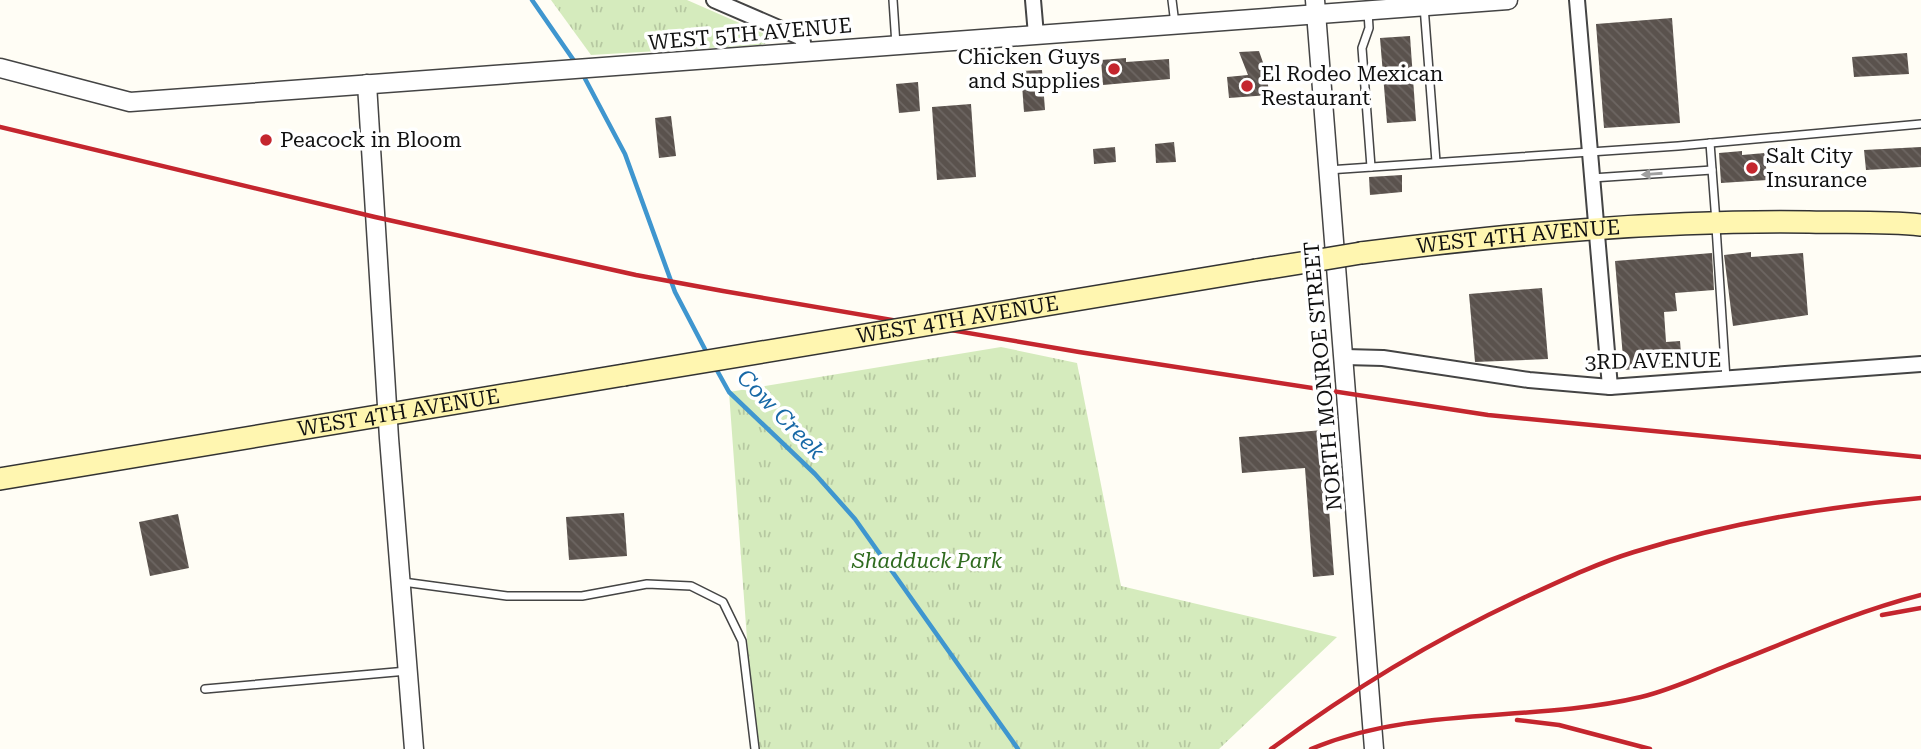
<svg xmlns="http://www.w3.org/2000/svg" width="1921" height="749" font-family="'Roboto Serif',serif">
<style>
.park{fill:url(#park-tufts)}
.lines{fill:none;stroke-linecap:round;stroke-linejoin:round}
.stream{stroke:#3f96cf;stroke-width:4.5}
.building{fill:url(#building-back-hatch)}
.service-casing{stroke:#444;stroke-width:10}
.minor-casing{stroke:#444;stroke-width:18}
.tertiary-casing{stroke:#444;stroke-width:21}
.secondary-casing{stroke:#333;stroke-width:24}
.service{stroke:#fff;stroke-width:7}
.minor{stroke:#fff;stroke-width:14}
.tertiary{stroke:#fff;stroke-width:18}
.secondary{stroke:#fff6b0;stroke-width:21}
.rail{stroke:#c4262e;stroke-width:4.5}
.secondary-bridge-casing{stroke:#333;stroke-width:24;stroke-linecap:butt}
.secondary-bridge{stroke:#fff6b0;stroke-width:21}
.oneway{fill:#a0a0a0}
.poi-dot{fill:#c4262e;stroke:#fff;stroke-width:2.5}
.labels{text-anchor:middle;stroke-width:7;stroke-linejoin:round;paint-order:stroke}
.street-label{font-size:21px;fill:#111;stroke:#fff}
.poi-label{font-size:21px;fill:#111;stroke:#fff;text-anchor:start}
.park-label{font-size:21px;font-style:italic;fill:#2f6b1f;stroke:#fff}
.water-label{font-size:23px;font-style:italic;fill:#1768a6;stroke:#fff}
</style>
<defs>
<pattern id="park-tufts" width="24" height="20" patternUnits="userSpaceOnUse" patternTransform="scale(1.75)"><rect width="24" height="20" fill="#d5ebbd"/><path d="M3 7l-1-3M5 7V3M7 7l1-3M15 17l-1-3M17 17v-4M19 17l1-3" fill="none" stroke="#b6c8a1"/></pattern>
<pattern id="building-back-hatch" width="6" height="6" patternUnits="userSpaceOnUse" patternTransform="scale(1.75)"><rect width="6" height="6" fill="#5a524d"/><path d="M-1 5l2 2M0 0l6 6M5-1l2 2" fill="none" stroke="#6d6662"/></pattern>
</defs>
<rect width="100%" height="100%" fill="#fffdf5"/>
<!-- park -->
<g class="park">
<path d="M551,0H687L769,36L765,44L759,45L591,55Z"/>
<path d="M1001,347L1077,363L1121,586L1337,637L1219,749H755L729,392Z"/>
</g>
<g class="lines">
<!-- stream -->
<g class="stream">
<path d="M532,0L577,65"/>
<path d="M582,73L625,154L675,292L708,355"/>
<path d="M714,365L729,392L815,474L855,519L1018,749"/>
</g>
</g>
<!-- building -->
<g class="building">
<path d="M1672,18L1680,123L1604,128L1596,24Z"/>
<path d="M1410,36L1416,121L1387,123L1380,38Z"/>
<path d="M1259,51L1267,74L1269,95L1229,98L1227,77L1248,75L1239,52Z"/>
<path d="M1907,53L1909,74L1854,77L1852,57Z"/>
<path d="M1126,58V62L1169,59L1170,79L1103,85L1101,60Z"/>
<path d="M1042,70L1045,110L1024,112L1021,71Z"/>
<path d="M918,82L920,111L899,113L896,84Z"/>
<path d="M971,104L976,177L937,180L932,107Z"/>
<path d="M671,116L676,156L659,158L655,118Z"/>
<path d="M1174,142L1176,162L1156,163L1155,144Z"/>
<path d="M1115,147L1116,162L1094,164L1093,149Z"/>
<path d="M1921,147V167L1866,170L1864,150Z"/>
<path d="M1742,151V155L1765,153L1767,180L1721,183L1719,153Z"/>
<path d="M1402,175V192L1370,195L1369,177Z"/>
<path d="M1751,252V257L1803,253L1808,315L1733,326L1724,255Z"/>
<path d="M1712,253L1714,290L1675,293L1677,311L1664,312L1666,342L1680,341L1682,365L1624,370L1615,261Z"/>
<path d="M1542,288L1548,359L1475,362L1469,294Z"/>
<path d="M1323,430L1334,575L1313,577L1305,468L1242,473L1239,437Z"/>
<path d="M624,513L627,556L569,560L566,517Z"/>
<path d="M178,514L189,568L150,576L139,522Z"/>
</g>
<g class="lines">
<!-- service casing -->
<g class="service-casing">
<g id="service">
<path d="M893,0L896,45"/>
<path d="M1172,0L1175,24"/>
<path d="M1424,6L1436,162"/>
<path d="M1368,12L1369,28L1362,48L1371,167"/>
<path d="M1710,143L1716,222"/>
<path d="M1328,170L1678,146L1921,124"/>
<path d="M1592,178L1712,170"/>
<path d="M1716,227L1726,379"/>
<path d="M403,582L507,596H582L647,584L691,586L723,602L742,641L755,749"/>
<path d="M205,689L407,671"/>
</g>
</g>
<!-- minor casing -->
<g class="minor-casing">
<g id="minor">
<path d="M714,0L802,38L805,52"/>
<path d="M1033,0L1036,35"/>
<path d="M1577,0L1610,387"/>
<path d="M1345,357L1383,358L1529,380L1610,387L1921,364"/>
</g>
</g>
<!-- tertiary casing -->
<g class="tertiary-casing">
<g id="tertiary">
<path d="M1315,0L1374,749"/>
<path d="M0,68L130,102L1508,0"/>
<path d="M367,84L389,438L414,749"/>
</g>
</g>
<!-- secondary casing -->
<g class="secondary-casing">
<g id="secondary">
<path id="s1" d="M1361,253C1510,234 1659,220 1809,222C1846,223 1884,221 1921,225"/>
<path d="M1256,270L1307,262"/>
<path id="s2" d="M0,479L624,375"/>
</g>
</g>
<!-- service -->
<use href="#service" class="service"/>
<!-- minor -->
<use href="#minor" class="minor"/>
<!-- tertiary -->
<use href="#tertiary" class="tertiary"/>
<!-- secondary -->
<use href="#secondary" class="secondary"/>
<!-- rail -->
<g class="rail">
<path d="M0,127L375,217L636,275L723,291L1079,352L1488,415L1921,457"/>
<path d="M1882,615L1921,608"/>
<path d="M1517,720L1559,725L1650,749"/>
<path d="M1271,749C1353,689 1430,642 1521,599C1558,582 1595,564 1634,552C1728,523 1823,507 1921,498"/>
<path d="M1311,749C1416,705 1531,723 1641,697C1670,690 1698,677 1726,666C1790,641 1854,612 1921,595"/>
</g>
<!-- secondary-bridge casing -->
<g class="secondary-bridge-casing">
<g id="secondary-bridge">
<path d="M1307,262L1361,253"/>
<path id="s3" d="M624,375L1256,270"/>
</g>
</g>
<!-- secondary-bridge -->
<use href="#secondary-bridge" class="secondary-bridge"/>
</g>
<!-- one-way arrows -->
<defs><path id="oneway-solid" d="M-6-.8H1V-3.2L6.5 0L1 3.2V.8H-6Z" transform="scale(1.75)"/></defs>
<use class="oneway" href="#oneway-solid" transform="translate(1652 174) rotate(176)"/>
<!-- markers -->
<g class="poi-dot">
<circle cx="1114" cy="69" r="7"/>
<circle cx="1247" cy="86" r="7"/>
<circle cx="266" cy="140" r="7"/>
<circle cx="1752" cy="168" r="7"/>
</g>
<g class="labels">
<!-- street labels -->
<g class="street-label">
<text transform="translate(750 34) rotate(-5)" y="7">WEST 5TH AVENUE</text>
<text dy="7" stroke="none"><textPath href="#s1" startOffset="158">WEST 4TH AVENUE</textPath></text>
<text dy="7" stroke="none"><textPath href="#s3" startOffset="338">WEST 4TH AVENUE</textPath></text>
<text transform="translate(1653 361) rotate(-1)" y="7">3RD AVENUE</text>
<text transform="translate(1323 376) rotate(-95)" y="7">NORTH MONROE STREET</text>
<text dy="7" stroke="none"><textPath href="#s2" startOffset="404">WEST 4TH AVENUE</textPath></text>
</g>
<!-- poi labels -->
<g class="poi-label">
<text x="1100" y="64" text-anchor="end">Chicken Guys<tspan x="1100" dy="24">and Supplies</tspan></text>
<text x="1261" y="81">El Rodeo Mexican<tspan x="1261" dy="24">Restaurant</tspan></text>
<text x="280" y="147">Peacock in Bloom</text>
<text x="1766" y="163">Salt City<tspan x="1766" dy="24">Insurance</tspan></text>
</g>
<!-- park labels -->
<g class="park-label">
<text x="927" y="568">Shadduck Park</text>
</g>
<!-- water labels -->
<g class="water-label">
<text transform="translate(781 414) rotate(46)" y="8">Cow Creek</text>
</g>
</g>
</svg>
